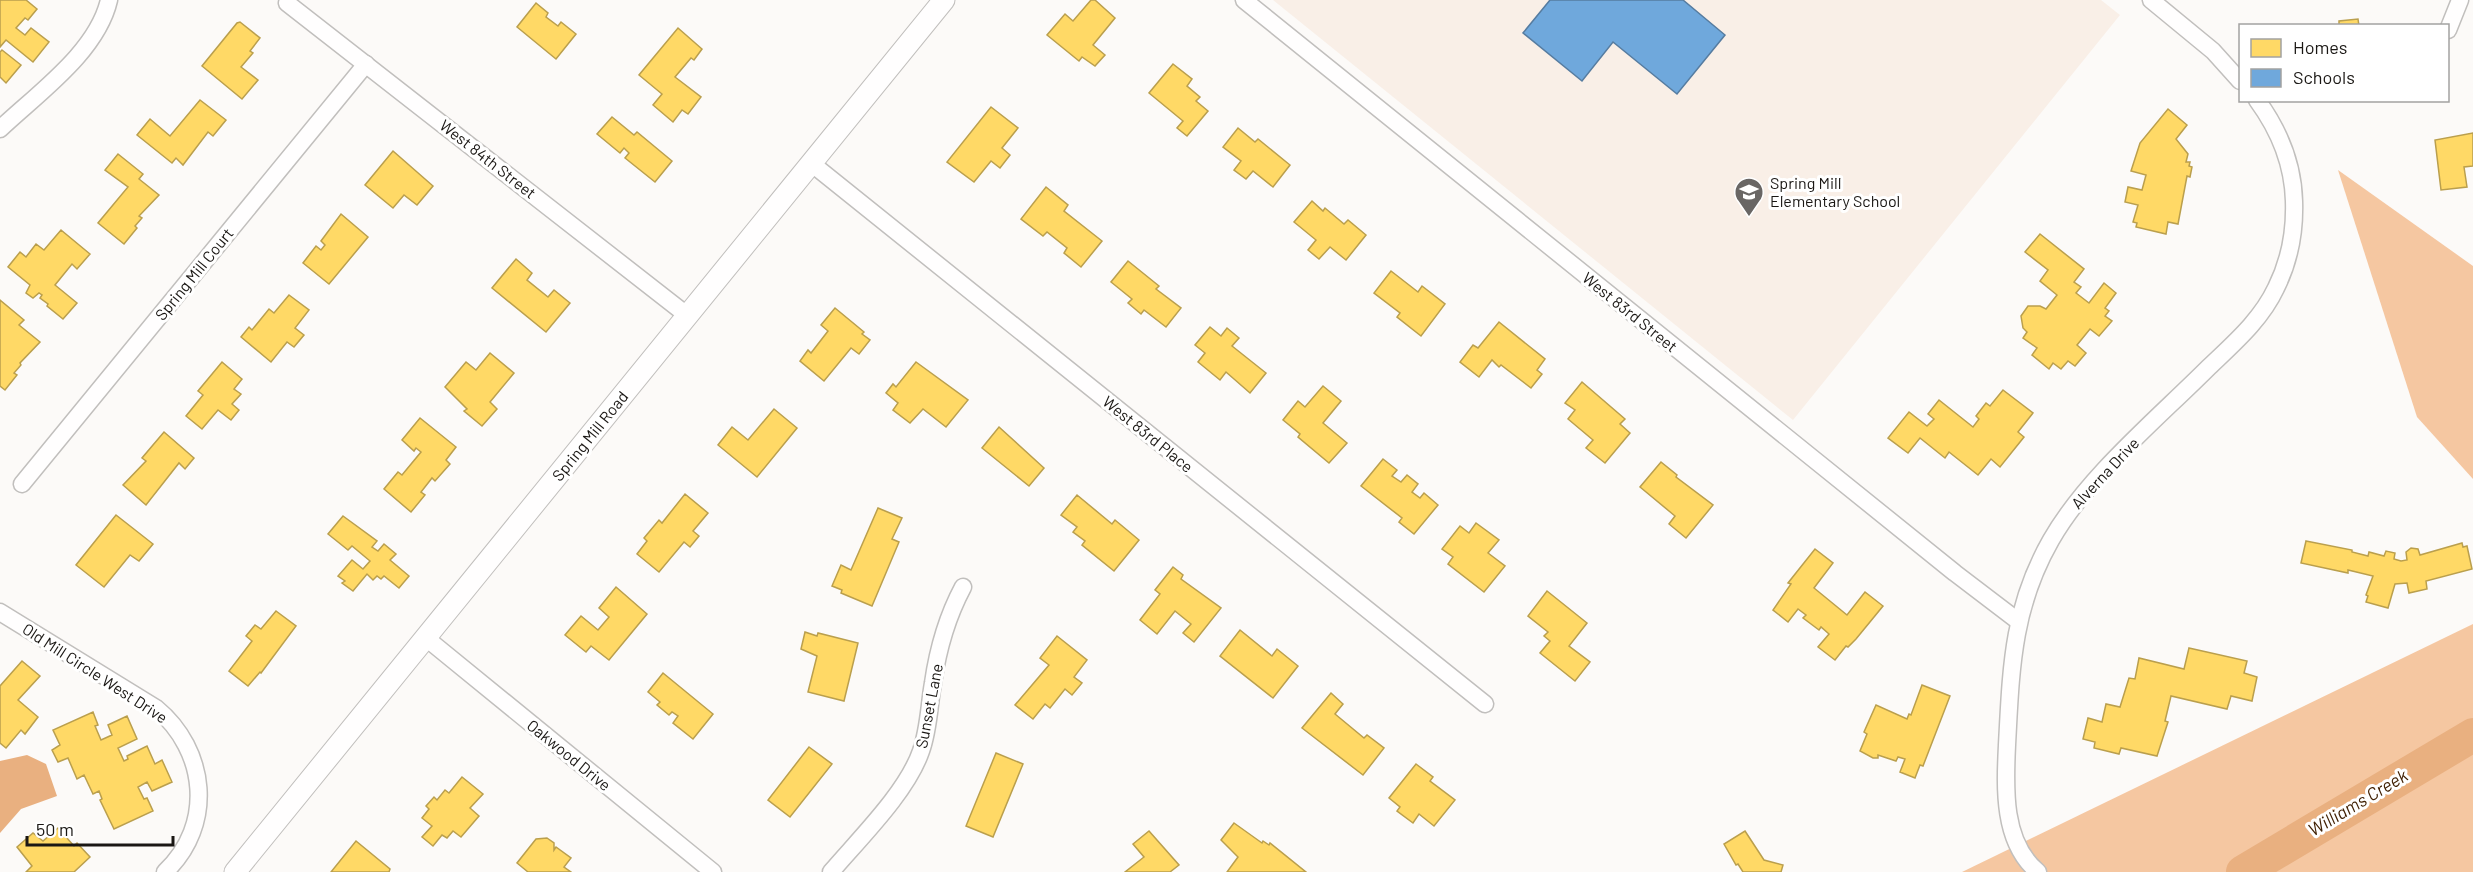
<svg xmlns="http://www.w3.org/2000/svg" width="2473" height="872" font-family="Barlow,sans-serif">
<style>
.built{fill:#f9efe7}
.forest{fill:#f5c7a1}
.water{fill:#e9b080}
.homes{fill:#ffd966;stroke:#ba9f4d;stroke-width:1.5}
.schools{fill:#6fa8dc;stroke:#567ca0;stroke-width:1.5}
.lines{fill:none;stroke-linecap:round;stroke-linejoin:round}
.river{stroke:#e9b080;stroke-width:34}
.minor-casing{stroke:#c1bfbd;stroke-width:19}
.tertiary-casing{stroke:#c1bfbd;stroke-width:23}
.minor{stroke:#fffefe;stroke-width:16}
.tertiary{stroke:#fffefe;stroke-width:21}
.labels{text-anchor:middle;stroke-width:6;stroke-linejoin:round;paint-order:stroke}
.street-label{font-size:16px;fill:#1a1714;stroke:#fff}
.poi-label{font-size:16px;fill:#1a1714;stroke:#fff;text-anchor:start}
.water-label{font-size:18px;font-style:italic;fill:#422205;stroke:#fff}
</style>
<rect width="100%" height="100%" fill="#fcfaf8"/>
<!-- built -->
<path class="built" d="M1273,0H2101L2120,15L1793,420Z"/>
<!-- forest -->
<g class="forest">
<path d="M2338,170L2473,266V479L2417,417Z"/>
<path d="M2473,624V872H1962Z"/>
</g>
<!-- water -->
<path class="water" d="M27,755L46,764L57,796L21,809L0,833V761Z"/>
<!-- homes -->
<g class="homes">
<path d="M0,0H26L37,9L28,20L25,18L16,28L25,35L31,28L49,42L33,62L6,40L0,47Z"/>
<path d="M1091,0H1095L1115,18L1093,45L1105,55L1095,66L1082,57L1079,61L1047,35L1065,14L1073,21Z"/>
<path d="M536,3L548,13L546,17L558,26L561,22L576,34L556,59L517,27Z"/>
<path d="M2358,19L2359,26H2339V21Z"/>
<path d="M240,22L260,38L250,51L253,53L241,67L258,80L242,99L202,66L237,23Z"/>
<path d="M678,28L702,49L694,60L691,58L675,77L701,97L688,114L682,110L673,122L653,105L662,94L639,75Z"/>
<path d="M2,50L21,65L6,83L0,77V52Z"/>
<path d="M1173,64L1192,79L1187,86L1200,97L1196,101L1208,111L1187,136L1177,128L1183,121L1149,93Z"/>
<path d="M200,100L226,120L213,136L208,132L183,165L176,158L172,163L137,135L150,119L170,136Z"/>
<path d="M991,107L1018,128L1002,148L1010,155L1000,168L991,161L974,182L947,162Z"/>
<path d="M2168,109L2187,125L2176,139L2188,154L2186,162H2190L2189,166L2192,167L2190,177L2187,176L2178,224L2168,222L2166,234L2136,227L2137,223L2133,222L2138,205L2125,202L2128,187L2142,190L2146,175L2131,171L2140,143Z"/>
<path d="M612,117L634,135L637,132L672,161L655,182L625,158L629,153L624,148L620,153L597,134Z"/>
<path d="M1238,128L1255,142L1258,139L1290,165L1273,187L1253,171L1246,179L1234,170L1241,161L1223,147Z"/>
<path d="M2473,133V166L2464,167L2467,187L2441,190L2435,140Z"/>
<path d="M393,151L433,186L417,205L404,195L393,208L365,185Z"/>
<path d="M118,154L143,174L139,179L159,195L139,216L142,218L135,226L137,228L124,244L98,223L128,187L105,170Z"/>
<path d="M1046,187L1068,205L1064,211L1102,241L1081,267L1064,253L1067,248L1047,232L1043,236L1021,219Z"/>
<path d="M1312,201L1323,211L1325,208L1344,224L1348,220L1366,235L1346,260L1330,247L1319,259L1308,250L1316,240L1294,222Z"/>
<path d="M341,214L368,237L329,284L303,263L316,246L321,250L325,245L321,241Z"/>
<path d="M61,230L90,254L77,269L72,264L55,285L77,303L63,319L47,306L48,304L40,298L42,295L39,293L33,298L26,293L30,285L8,267L20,252L26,257L36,244L44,250Z"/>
<path d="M2040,234L2084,269L2074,282L2081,287L2076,293L2089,303L2104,283L2116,293L2105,308L2109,311L2105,316L2112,321L2099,336L2090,329L2077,345L2086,353L2075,366L2068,361L2061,369L2053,363L2049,369L2032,355L2037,348L2023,338L2027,332L2023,328L2021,316L2028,306H2040L2046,309L2057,295L2040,281L2048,270L2025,252Z"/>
<path d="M516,259L532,273L527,280L548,297L554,290L570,303L546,332L492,288Z"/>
<path d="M1128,261L1159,286L1156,289L1181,308L1166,327L1144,310L1141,314L1128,303L1132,299L1111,282Z"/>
<path d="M1391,271L1418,292L1422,286L1445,304L1421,336L1397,317L1400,313L1374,293Z"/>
<path d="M289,295L309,310L295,328L304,335L294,347L287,342L271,362L241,337L249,327L252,330L269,309L274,313Z"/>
<path d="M0,300L24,320L19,325L40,342L20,363L21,365L14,373L17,375L5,390L0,386Z"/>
<path d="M835,308L864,332L862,334L870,340L859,354L851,348L824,381L800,361L808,350L811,353L828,331L821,325Z"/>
<path d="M1499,322L1545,359L1537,370L1542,374L1531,388L1501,365L1499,367L1492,360L1479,377L1460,362L1473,345L1478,348Z"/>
<path d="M1210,327L1221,336L1227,328L1239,338L1232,346L1266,373L1250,393L1226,372L1220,380L1198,362L1205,353L1195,345Z"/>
<path d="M490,353L514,373L490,402L497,409L482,426L464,411L467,409L445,387L466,362L476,370Z"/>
<path d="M222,362L242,379L234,389L241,394L232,404L239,410L231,420L218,410L202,429L186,416L203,395L198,391Z"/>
<path d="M916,362L968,400L946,427L923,409L910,423L893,410L898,403L886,393L893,384L896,387Z"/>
<path d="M1582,382L1625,419L1620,424L1630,433L1605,463L1586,448L1593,440L1568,419L1575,410L1565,403Z"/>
<path d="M1323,386L1341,401L1323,423L1347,443L1329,463L1298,437L1300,434L1283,420L1298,401L1305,407Z"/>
<path d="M2003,390L2033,413L2018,432L2024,437L2000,467L1991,459L1978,475L1949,452L1945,458L1920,438L1908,453L1888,438L1909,412L1927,426L1934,419L1928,414L1939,400L1973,427L1979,419L1976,416L1986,403L1990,406Z"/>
<path d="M774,409L797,428L757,477L718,445L732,427L748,440Z"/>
<path d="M420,418L456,447L446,460L450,464L435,481L432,478L421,492L425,495L411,512L384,489L398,472L402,475L421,452L416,448L414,451L402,440Z"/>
<path d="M999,427L1044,468L1029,486L982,448Z"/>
<path d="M164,432L194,458L185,469L179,463L146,505L123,485L146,461L142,458Z"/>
<path d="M1383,459L1397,470L1392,476L1401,482L1407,475L1418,484L1412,492L1420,498L1424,493L1438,505L1414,534L1399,522L1402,518L1361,486Z"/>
<path d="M1661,462L1677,475L1676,477L1713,505L1686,538L1669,524L1675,516L1640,487Z"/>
<path d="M685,494L708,513L693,531L699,536L690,547L684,542L659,572L637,554L647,541L644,538L659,520L662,523Z"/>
<path d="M1077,495L1112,524L1115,520L1139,540L1114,571L1082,545L1085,541L1073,532L1077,527L1061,515Z"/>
<path d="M878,508L902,518L892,539L899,542L872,606L841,593L842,590L832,586L841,565L851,570Z"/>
<path d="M116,515L153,544L139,561L130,555L104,587L76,565Z"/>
<path d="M343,516L377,541L372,547L378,551L384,544L396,554L390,560L409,576L399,588L384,576L381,579L377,576L373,580L367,574L353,591L342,583L345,581L338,576L352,560L363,569L370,561L352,546L348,550L328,534Z"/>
<path d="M1476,523L1499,540L1488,553L1505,566L1484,592L1448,564L1453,557L1442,549L1460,526L1469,533Z"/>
<path d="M2306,541L2352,550V552L2368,556L2369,552L2384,556L2386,551L2395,553L2394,559L2401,561L2407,560L2406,552L2411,548L2418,549L2420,555L2462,543L2463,547L2467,546L2472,569L2426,581L2427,589L2409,593L2407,583L2395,584L2388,608L2366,602L2368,596L2366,595L2373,576L2348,570V573L2301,563Z"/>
<path d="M1815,549L1833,563L1814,588L1847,615L1865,592L1883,606L1856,639L1848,647L1846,646L1835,660L1818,647L1829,634L1821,627L1819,630L1803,618L1806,615L1798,609L1788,622L1773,610L1791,584L1788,583Z"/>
<path d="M1173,567L1183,575L1181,579L1221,608L1194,642L1183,633L1191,624L1175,611L1157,634L1140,620L1160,594L1155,590Z"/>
<path d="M616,587L647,614L609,660L591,646L586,652L565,635L581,616L598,630L609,617L599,608Z"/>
<path d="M1547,591L1587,623L1569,646L1590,662L1575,681L1540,653L1550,641L1544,636L1548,632L1528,616Z"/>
<path d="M276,611L296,626L261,673L260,672L248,686L229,671L252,641L246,636L255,625L261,629Z"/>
<path d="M1240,630L1272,656L1277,649L1298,666L1273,698L1220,656Z"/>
<path d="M805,632L817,636L818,633L858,643L844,701L808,692L817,656L801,649Z"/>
<path d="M1057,636L1087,660L1074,677L1082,683L1072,695L1065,689L1050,708L1045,704L1033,719L1015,705L1049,665L1040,658Z"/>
<path d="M2189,648L2247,661L2244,673L2257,677L2252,701L2231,696L2227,709L2171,696L2165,721L2168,722L2157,756L2121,748L2119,754L2094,748L2095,742L2083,739L2088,718L2102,722L2106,704L2120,707L2129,678L2135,679L2139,658L2184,669Z"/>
<path d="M22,661L40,676L18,700L38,717L25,734L21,730L6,748L0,743V686Z"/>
<path d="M663,673L713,714L693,739L673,723L678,716L672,712L669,715L657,705L660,702L648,692Z"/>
<path d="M1922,685L1950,696L1923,766L1920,765L1915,778L1900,772L1905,759L1898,757L1896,761L1878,755V758H1873L1860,751L1867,734L1864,732L1876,705L1907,719L1909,714L1911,715Z"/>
<path d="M1331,693L1343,704L1335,714L1364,738L1367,735L1384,748L1363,775L1302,728Z"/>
<path d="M93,712L98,725L95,726L101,740L112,735L108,725L127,716L137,739L118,748L124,761L128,759L127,756L147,746L155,764L162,760L172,782L152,791L147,782L138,787L144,799L147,798L153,811L114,829L100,800L102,799L99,791L93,794L84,775L77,779L68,758L58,762L52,750L60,745L53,730Z"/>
<path d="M809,747L832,764L790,817L768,800Z"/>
<path d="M996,753L1023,764L993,837L966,826Z"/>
<path d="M1416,764L1433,777L1430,781L1455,800L1434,826L1419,814L1413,823L1397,811L1400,807L1389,798Z"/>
<path d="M462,777L483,794L470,808L479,816L461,837L453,831L447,838L442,835L433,846L422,837L432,826L422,818L429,809L426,806L434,797L437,800L445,790L449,793Z"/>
<path d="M1234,823L1262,843L1263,841L1269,845L1270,843L1306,872H1227L1238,857L1221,840Z"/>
<path d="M58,828L74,846L77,843L90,857L74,872H26L32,866L17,847L33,833L43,841Z"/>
<path d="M1149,831L1179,865L1170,872H1125L1144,857L1133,844Z"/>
<path d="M1745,831L1764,860L1783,865L1781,872H1743L1738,864L1736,865L1724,844Z"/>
<path d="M547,838L554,843V850L556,847L571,858L564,867L571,872H528L517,863L536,839Z"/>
<path d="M356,841L390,869L389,872H331Z"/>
</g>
<!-- schools -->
<path class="schools" d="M1550,0H1683L1725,35L1677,94L1613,42L1582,81L1523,33Z"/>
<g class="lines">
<!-- river -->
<path class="river" d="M2243,872L2473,735"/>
<!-- minor casing -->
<g class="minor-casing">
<g id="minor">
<path d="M1244,0L1955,573L2018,621"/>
<path d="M2151,0L2213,51L2240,81"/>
<path d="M287,3L688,316"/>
<path d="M2448,30L2460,0"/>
<path d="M0,129C38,93 97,52 109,0"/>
<path d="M811,163L1485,704"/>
<path d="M22,484L366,64"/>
<path d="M0,612L156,708C207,750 215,825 165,872"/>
<path d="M426,638L713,872"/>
<path d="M831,872C860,838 907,792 921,751C929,729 929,705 933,683C938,648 947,617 963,587"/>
<path d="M2038,872C2002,842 2005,787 2007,745C2011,670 2012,608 2051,540C2087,477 2157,419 2209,367C2234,343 2261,320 2276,288C2290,260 2295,231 2294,201C2293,164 2279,130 2257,100"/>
</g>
</g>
<!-- tertiary casing -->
<g class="tertiary-casing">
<path id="tertiary" d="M235,872L944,0"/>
</g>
<!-- minor -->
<use href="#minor" class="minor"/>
<!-- tertiary -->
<use href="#tertiary" class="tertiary"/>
</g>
<!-- icons -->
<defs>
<g id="school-pin" transform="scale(1.5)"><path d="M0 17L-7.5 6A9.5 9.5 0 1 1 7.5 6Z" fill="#696664" stroke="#fff"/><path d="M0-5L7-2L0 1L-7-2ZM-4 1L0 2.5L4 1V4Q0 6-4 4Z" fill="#fff"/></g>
</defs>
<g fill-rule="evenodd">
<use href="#school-pin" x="1749" y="192"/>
</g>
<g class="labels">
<!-- street labels -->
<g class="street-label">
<text transform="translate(488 159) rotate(38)" y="6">West 84th Street</text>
<text transform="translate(194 274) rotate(-51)" y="6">Spring Mill Court</text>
<text transform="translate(1630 312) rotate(39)" y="6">West 83rd Street</text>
<text transform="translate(1148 434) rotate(39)" y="6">West 83rd Place</text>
<text transform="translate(590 436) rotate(-51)" y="6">Spring Mill Road</text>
<text transform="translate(2105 473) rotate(-47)" y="6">Alverna Drive</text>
<text transform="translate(95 673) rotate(33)" y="6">Old Mill Circle West Drive</text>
<text transform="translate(929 706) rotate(-79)" y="6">Sunset Lane</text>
<text transform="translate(569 755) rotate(39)" y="6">Oakwood Drive</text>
</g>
<!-- poi labels -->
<g class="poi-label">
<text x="1770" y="189">Spring Mill<tspan x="1770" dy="18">Elementary School</tspan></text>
</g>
<!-- water labels -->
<g class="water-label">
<text transform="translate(2358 803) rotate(-31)" y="6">Williams Creek</text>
</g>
</g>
<!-- legend -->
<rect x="2239" y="24" width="210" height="78" fill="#ffffff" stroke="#a3a2a1" stroke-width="1.5"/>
<rect x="2251" y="39" width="30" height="18" fill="#ffd966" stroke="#a3a2a1" stroke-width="1.5"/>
<text x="2293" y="54" font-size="18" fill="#1a1714">Homes</text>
<rect x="2251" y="69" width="30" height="18" fill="#6fa8dc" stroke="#a3a2a1" stroke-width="1.5"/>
<text x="2293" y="84" font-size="18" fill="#1a1714">Schools</text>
<!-- scale -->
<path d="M27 836v9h146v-9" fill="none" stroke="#1a1714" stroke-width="3"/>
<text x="36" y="836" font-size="18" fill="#1a1714" stroke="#ffffff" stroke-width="4.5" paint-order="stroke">50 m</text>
</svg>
